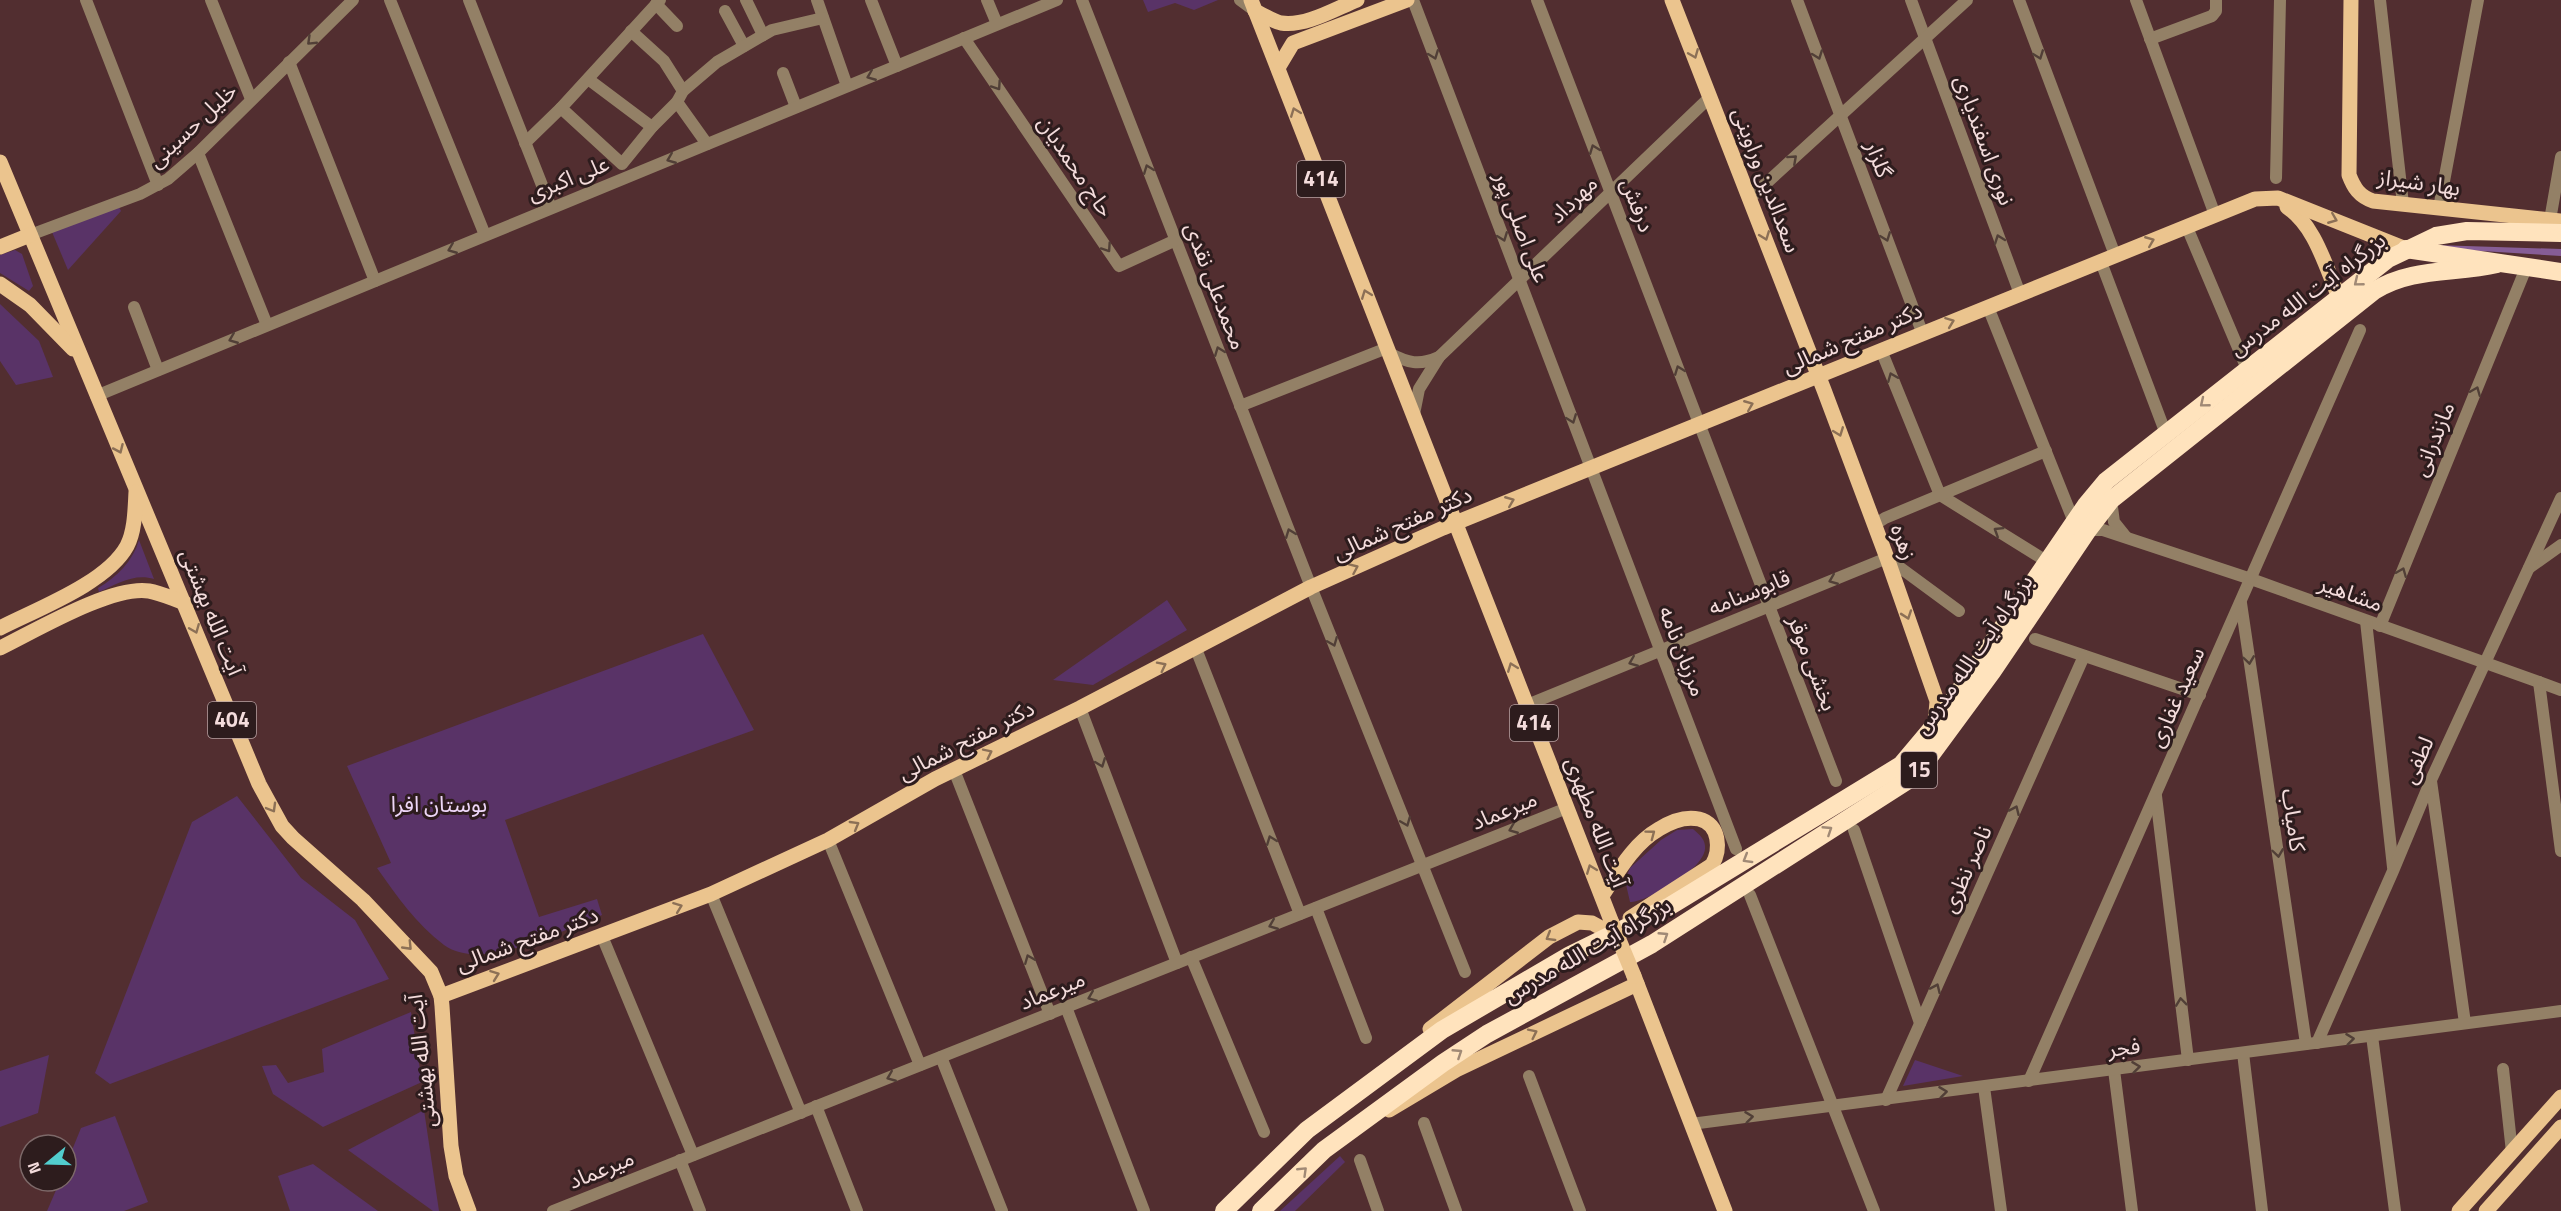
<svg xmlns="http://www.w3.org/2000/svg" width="2561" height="1211" font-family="'Titillium Web','Noto Sans Arabic',sans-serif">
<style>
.green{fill:#593367}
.forest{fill:#865d96}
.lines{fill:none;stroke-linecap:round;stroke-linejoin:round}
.minor{stroke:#938066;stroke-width:12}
.major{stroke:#ebc48e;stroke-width:15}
.highway{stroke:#ffe3bd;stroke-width:18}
.major-bridge{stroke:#ebc48e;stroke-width:15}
.oneway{stroke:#513f37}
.oneway2{stroke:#8c7056}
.oneway3{stroke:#a08975}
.labels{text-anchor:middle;stroke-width:6;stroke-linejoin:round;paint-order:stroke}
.shield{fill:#2d1c1d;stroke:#b8a2a3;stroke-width:1.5}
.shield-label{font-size:21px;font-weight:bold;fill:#f4dcdc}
.street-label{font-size:22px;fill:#f4dcdc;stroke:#2d1c1d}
.park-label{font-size:22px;fill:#edd6f7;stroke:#2d1c1d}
</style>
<rect width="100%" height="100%" fill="#522e30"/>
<!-- green -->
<g class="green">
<path d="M1143,0H1218L1194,10L1175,3L1148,12Z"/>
<path d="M119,207L121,211L68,270L52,232Z"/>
<path d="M15,250L22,254L33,286L29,291L0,273V255Z"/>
<path d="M0,304L39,341L53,377L16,385L0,361Z"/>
<path d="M139,540L154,579C134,573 117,584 99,592L98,588C117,577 133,561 139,540Z"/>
<path d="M1167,600L1187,630L1093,685L1053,680Z"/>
<path d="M703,634L754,730L505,820L539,917L597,899L602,915C563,930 482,973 444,945C416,924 397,896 377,868L391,863L347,766Z"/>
<path d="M237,796L301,878L355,920L389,979L110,1084L95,1073L192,822Z"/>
<path d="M1693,829C1700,835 1706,840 1705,849C1703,870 1648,902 1630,902L1625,880L1630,868L1661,840L1677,830Z"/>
<path d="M411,1012L422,1082L323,1127L273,1094L262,1066L276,1065L288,1083L324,1072L322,1049Z"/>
<path d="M49,1055L38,1113L0,1127V1071Z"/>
<path d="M1915,1060L1963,1076L1903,1086Z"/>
<path d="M424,1110L439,1211H433L348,1150Z"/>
<path d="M115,1116L148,1202L124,1211H47L60,1181H66V1165L81,1128Z"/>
<path d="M1340,1156L1345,1162L1295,1211H1280Z"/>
<path d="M313,1164L378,1211H290L278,1176Z"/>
</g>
<!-- forest -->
<path class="forest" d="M2435,245L2561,249V256L2433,248Z"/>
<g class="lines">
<!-- minor -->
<g class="minor">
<path d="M86,0L158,185"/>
<path d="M211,0L251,99"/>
<path d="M390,0L485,235"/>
<path d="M469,0L551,208"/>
<path d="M746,0L763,35"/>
<path d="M817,0L847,86"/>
<path d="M871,0L897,66"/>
<path d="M987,0L997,24"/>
<path d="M1082,0L1311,587L1465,972"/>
<path d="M1240,0L1255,11"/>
<path d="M1413,0L1736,849"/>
<path d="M1537,0L1836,781"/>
<path d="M1797,0L1922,332"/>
<path d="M1911,0L2020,294"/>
<path d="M2019,0L2115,255"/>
<path d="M2136,0L2215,215"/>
<path d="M2380,0L2403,204"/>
<path d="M656,4L677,26"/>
<path d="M725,11L744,46"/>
<path d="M631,31L664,61L683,91"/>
<path d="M964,38L1119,266L1176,240"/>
<path d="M2150,39L2212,16L2216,11V0"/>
<path d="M289,62L375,281"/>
<path d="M783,73L796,107"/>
<path d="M588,79L652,127"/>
<path d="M677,102L707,144"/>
<path d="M561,108L622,164L652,127L677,102L683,91L717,62L772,30L823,18"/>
<path d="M525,143L561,108L660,0"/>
<path d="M198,153L267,325"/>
<path d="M2276,178L2280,0"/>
<path d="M1750,198L1967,0"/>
<path d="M2439,208L2478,0"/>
<path d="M2550,220L2561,157"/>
<path d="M2189,232L2247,369"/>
<path d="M30,235L140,194L168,179L198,153L353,0"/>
<path d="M2101,262L2166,434"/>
<path d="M134,307L158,370"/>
<path d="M1988,307L2074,522"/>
<path d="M1881,350L1940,495L2048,562"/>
<path d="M1389,353C1408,363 1419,366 1439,357"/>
<path d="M96,396L1057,0"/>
<path d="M1240,406L1387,348"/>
<path d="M1414,414L1419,389L1439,357L1710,97"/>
<path d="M2111,500L2114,522L2126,537"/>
<path d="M1874,525L1885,518L2046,451"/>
<path d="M2088,530H2103L2251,579L2561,690"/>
<path d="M2529,568L2561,545"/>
<path d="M2241,603L2306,1044"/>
<path d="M2366,621L2393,867"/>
<path d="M2380,626L2526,268"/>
<path d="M2035,639L2200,695"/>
<path d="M1196,649L1300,914"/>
<path d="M2539,682L2561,851"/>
<path d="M1527,705L1887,558L1959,611"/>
<path d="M1080,708L1177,963"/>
<path d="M954,770L1050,1014"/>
<path d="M2431,781L2465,1023"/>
<path d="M2156,796L2188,1060"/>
<path d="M1854,830L1920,1023"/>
<path d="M828,840L920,1065"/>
<path d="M711,894L801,1113"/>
<path d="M1750,895L1874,1211"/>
<path d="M1316,908L1366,1038"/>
<path d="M602,936L693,1155"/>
<path d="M1191,957L1264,1132"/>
<path d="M1066,1007L1144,1211"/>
<path d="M2372,1036L2395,1211"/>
<path d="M2317,1043L2393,871L2431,780L2561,498"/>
<path d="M2243,1053L2262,1211"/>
<path d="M941,1057L1002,1211"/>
<path d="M2503,1069L2512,1152"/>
<path d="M2114,1070L2132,1211"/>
<path d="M1529,1076L1580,1211"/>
<path d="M2029,1081L2360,330"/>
<path d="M1984,1087L2001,1211"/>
<path d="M1886,1100L2084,656"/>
<path d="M816,1106L857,1211"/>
<path d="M1424,1123L1456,1211"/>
<path d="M1691,1124L2561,1011"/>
<path d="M680,1160L700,1211"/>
<path d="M1360,1160L1378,1211"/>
<path d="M553,1211L1567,808"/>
</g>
<!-- major -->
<g class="major">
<path d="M1251,0L1612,923"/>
<path d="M1672,0L1824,390L1887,558L1937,701L1935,725"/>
<path d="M2351,0L2349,175C2354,188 2359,196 2373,201L2561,221"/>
<path d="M1255,11C1264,15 1272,21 1281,23C1305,27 1335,9 1357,0"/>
<path d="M1278,68L1293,43L1407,0"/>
<path d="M0,162L259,784L282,826L293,838L363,900L431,972L441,996L442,1006L451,1146L456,1176L469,1211"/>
<path d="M2287,207C2316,227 2325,266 2339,297"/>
<path d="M0,247L30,235"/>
<path d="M0,284L30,305L73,349"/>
<path d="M0,628C37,609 107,583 127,546C135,531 135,509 136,492"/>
<path d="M0,648C35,631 112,585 149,591C161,593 173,599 185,603"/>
<path d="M1602,896C1618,872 1633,844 1659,829C1670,822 1685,816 1699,819C1720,824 1721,850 1712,865L1630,918"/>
<path d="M1634,976L1725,1211"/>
<path d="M441,996L711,894L828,840L935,779L1080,708L1311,587L1443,528L2255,199L2278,198L2406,249"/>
<path d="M1430,1029L1549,937L1578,922L1592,923L1603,929"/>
<path d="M1389,1110L1456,1070L1637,984"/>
<path d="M2459,1211L2561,1097"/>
<path d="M2486,1211L2561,1127"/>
</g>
<!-- highway -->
<g class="highway">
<path d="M2406,249L2561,272"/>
<path d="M1224,1211L1307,1130L1442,1030L1570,955L1670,906L1901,765L1943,715L2086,505L2106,481L2388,259L2436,236L2467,231L2561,233"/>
<path d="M1261,1211L1324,1150L1443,1063L1487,1034L1652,944L1907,781L1919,771L1992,672L2088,530L2111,500L2374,291C2412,267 2455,274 2497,264"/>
</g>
<!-- major-bridge -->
<path class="major-bridge" d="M1612,923L1634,976"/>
</g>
<!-- one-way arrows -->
<defs><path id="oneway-chevron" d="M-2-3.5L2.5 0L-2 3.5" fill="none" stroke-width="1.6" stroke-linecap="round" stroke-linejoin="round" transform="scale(1.5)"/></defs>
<g class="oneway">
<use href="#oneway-chevron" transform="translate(311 41) rotate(136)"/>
<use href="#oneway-chevron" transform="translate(1434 55) rotate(69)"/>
<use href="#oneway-chevron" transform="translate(1818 55) rotate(70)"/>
<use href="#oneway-chevron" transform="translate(2039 55) rotate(69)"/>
<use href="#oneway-chevron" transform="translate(871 76) rotate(158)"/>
<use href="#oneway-chevron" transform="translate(997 86) rotate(56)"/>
<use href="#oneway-chevron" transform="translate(1594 149) rotate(-111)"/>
<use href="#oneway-chevron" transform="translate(671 159) rotate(158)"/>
<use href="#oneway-chevron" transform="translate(1793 159) rotate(-42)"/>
<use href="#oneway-chevron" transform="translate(1148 169) rotate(-111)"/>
<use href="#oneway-chevron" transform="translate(1503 237) rotate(69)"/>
<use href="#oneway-chevron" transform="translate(1886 237) rotate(69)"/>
<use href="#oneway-chevron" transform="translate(1999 239) rotate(-110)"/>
<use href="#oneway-chevron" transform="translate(1107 248) rotate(56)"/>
<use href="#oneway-chevron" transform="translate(452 249) rotate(158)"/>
<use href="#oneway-chevron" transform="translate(233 339) rotate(158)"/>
<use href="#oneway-chevron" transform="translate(1219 351) rotate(-111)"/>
<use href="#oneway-chevron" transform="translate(1679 370) rotate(-111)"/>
<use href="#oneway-chevron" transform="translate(1892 377) rotate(-112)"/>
<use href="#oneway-chevron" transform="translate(2476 391) rotate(-68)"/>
<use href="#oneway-chevron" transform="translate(1572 419) rotate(69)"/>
<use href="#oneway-chevron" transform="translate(1998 531) rotate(-148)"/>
<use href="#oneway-chevron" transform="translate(1290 533) rotate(-111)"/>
<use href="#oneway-chevron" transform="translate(2402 572) rotate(-68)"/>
<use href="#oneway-chevron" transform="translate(1833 580) rotate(158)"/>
<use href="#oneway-chevron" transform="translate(1333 642) rotate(68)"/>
<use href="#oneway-chevron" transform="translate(2249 660) rotate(82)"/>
<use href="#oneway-chevron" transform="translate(1633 662) rotate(158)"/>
<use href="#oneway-chevron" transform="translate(1101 763) rotate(69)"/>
<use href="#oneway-chevron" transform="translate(2015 810) rotate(-66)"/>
<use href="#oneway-chevron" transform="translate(1406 822) rotate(68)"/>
<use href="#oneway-chevron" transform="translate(1513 829) rotate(158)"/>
<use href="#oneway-chevron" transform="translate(1271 840) rotate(-111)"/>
<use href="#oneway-chevron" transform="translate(2278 853) rotate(82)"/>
<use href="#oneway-chevron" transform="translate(1273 925) rotate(158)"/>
<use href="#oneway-chevron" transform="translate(1029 959) rotate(-112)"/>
<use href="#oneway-chevron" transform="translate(1936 988) rotate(-66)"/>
<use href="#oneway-chevron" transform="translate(1092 997) rotate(158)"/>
<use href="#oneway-chevron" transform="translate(2181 1002) rotate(-97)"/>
<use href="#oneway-chevron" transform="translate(2350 1039) rotate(-7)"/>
<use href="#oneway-chevron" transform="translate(2136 1067) rotate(-7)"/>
<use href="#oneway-chevron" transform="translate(891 1077) rotate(158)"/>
<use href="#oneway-chevron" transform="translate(1943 1092) rotate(-7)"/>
<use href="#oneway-chevron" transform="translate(1749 1117) rotate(-7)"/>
</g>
<g class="oneway2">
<use href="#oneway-chevron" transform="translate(1694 54) rotate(68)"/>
<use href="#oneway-chevron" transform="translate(1295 112) rotate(-111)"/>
<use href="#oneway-chevron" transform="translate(2333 219) rotate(22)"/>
<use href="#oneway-chevron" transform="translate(1765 236) rotate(69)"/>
<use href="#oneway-chevron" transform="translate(2150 241) rotate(-22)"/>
<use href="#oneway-chevron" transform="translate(1366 294) rotate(-111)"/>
<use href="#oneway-chevron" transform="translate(1950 322) rotate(-21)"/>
<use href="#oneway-chevron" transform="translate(1749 405) rotate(-22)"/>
<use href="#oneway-chevron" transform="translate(1839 432) rotate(69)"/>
<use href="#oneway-chevron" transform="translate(119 449) rotate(66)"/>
<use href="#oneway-chevron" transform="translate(1510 501) rotate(-22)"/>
<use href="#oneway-chevron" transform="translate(1354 568) rotate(-24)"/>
<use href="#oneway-chevron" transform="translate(1907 615) rotate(71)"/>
<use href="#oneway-chevron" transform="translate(195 629) rotate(68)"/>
<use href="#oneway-chevron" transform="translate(1162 666) rotate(-27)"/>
<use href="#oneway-chevron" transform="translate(1512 667) rotate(-111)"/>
<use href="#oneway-chevron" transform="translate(988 753) rotate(-26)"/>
<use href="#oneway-chevron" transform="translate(272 808) rotate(60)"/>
<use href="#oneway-chevron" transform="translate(855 825) rotate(-30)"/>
<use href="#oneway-chevron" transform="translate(1651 834) rotate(-37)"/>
<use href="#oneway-chevron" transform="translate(1591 869) rotate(-111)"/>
<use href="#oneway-chevron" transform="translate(678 907) rotate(-21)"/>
<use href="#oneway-chevron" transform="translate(1550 937) rotate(149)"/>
<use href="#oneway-chevron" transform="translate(408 946) rotate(46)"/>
<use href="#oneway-chevron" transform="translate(495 975) rotate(-20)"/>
<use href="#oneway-chevron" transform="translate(1533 1033) rotate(-26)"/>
</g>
<g class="oneway3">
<use href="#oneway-chevron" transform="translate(2358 282) rotate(141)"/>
<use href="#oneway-chevron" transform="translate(2204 403) rotate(141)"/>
<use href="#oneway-chevron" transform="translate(1828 830) rotate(-33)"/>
<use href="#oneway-chevron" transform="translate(1747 859) rotate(149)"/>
<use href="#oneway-chevron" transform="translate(1664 936) rotate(-33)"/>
<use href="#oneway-chevron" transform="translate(1458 1053) rotate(-33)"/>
<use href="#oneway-chevron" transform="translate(1303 1171) rotate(-44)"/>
</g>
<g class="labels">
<!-- shield labels -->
<g class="shield">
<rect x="1297" y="161" width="48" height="36" rx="4.5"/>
<rect x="208" y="702" width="48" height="36" rx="4.5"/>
<rect x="1510" y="705" width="48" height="36" rx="4.5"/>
<rect x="1901" y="752" width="36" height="36" rx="4.5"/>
</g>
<g class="shield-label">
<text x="1321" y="186">414</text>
<text x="232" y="727">404</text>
<text x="1534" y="730">414</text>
<text x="1919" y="777">15</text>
</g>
<!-- street labels -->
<g class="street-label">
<text transform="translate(192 125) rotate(-43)" y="8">خلیل حسینی</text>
<text transform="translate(1985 140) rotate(70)" y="8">نوری اسفندیاری</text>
<text transform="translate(1879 159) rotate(69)" y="8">گلزار</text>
<text transform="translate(1076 166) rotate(56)" y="8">حاج محمدیان</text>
<text transform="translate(568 178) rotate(-22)" y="8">علی‌ اکبری</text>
<text transform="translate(1767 180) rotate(69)" y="8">سعدالدین وراوینی</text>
<text transform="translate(2419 182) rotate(8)" y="8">بهار شیراز</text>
<text transform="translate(1573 199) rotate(-44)" y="8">مهرداد</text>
<text transform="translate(1638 205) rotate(69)" y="8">درفش</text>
<text transform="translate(1522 227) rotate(69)" y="8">علی اصلی پور</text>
<text transform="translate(1216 286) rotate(69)" y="8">محمدعلی نقدی</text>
<text transform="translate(2307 294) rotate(-37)" y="8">بزرگراه آیت الله مدرس</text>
<text transform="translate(1852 338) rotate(-23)" y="8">دکتر مفتح شمالی</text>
<text transform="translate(2433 439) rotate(-68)" y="8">مازندرانی</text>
<text transform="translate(1402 523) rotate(-24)" y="8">دکتر مفتح شمالی</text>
<text transform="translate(1904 542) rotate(70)" y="8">زهره</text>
<text transform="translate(1749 592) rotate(-22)" y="8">قابوسنامه</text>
<text transform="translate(2351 593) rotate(20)" y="8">مشاهیر</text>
<text transform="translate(212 612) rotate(68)" y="8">آیت الله بهشتی</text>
<text transform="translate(1683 651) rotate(69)" y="8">مرزبان نامه</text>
<text transform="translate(1973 654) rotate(-55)" y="8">بزرگراه آیت الله مدرس</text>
<text transform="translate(1813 663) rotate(69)" y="8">بخشی موقر</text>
<text transform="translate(2176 697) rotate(-66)" y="8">سعید غفاری</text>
<text transform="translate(966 740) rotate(-27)" y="8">دکتر مفتح شمالی</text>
<text transform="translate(2417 760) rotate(-66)" y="8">لطفی</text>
<text transform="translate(1504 810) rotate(-22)" y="8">میرعماد</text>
<text transform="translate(2294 820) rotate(82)" y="8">کامیاب</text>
<text transform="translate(1597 822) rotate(69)" y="8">آیت الله مطهری</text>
<text transform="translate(1966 869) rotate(-66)" y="8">ناصر نظری</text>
<text transform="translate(527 939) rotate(-20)" y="8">دکتر مفتح شمالی</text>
<text transform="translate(1587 950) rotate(-30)" y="8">بزرگراه آیت الله مدرس</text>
<text transform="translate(1052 990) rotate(-22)" y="8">میرعماد</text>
<text transform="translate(2124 1047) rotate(-7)" y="8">فجر</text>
<text transform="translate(421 1061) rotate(-96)" y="8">آیت الله بهشتی</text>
<text transform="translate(601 1169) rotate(-22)" y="8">میرعماد</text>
</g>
<!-- park labels -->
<g class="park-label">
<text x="439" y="812">بوستان افرا</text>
</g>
</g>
<!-- north arrow -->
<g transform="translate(48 1163) rotate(251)"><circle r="28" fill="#2d1c1d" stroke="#7d6969" stroke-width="1.5"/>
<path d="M0-4.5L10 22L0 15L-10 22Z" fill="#52cdce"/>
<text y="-9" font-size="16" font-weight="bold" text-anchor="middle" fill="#f4dcdc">N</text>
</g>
</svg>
